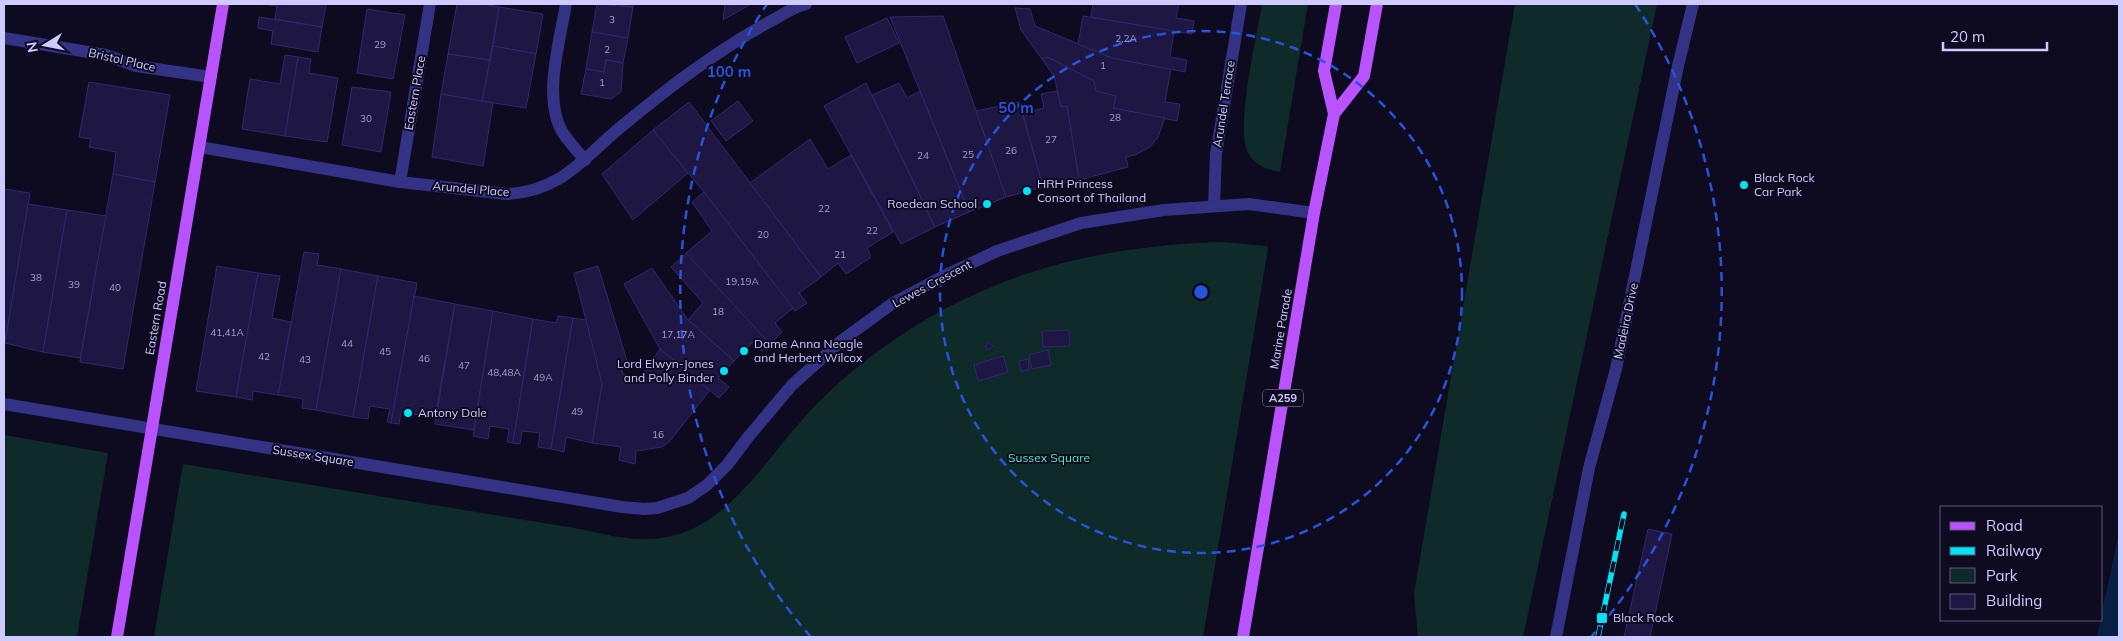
<svg xmlns="http://www.w3.org/2000/svg" width="2123" height="641" font-family="Mulish,sans-serif">
<style>
.green{fill:#0e2b29}
.water{fill:#071f44}
.building{fill:#1e1643;stroke:#332671}
.lines{fill:none;stroke-linecap:round;stroke-linejoin:round}
.minor{stroke:#333284;stroke-width:12}
.major{stroke:#b952ff;stroke-width:12}
.rail-casing{stroke:#00e5f6;stroke-width:5.5}
.rail{stroke:#0e0b21;stroke-width:4;stroke-dasharray:11;stroke-linecap:butt}
.ring{fill:none;stroke:#2654da;stroke-width:2.5;stroke-dasharray:9 6}
.poi-dot{fill:#00e5f6;stroke:#0e0b21;stroke-width:2}
.labels{text-anchor:middle;stroke-width:4;stroke-linejoin:round;paint-order:stroke}
.number-label{font-size:10px;fill:#a49ed0}
.shield{fill:#0e0b21;stroke:#9691bc;stroke-width:1}
.shield-label{font-size:11px;font-weight:bold;fill:#d0cbff}
.street-label{font-size:12px;fill:#d0cbff;stroke:#0e0b21}
.poi-label{font-size:12px;fill:#d0cbff;stroke:#0e0b21;text-anchor:start}
.park-label{font-size:12px;fill:#4ee8bd;stroke:#0e0b21}
.centre{fill:#2654da;stroke:#0e0b21;stroke-width:2.5}
.ring-label{font-size:15px;text-anchor:middle;font-weight:bold;fill:#2654da;stroke:#0e0b21;stroke-width:4;stroke-linejoin:round;paint-order:stroke}
</style>
<rect width="100%" height="100%" fill="#0e0b21"/>
<!-- green -->
<g class="green">
<path d="M1262,4H1308L1280,172C1267,169 1255,166 1248,153C1235,127 1257,36 1262,4Z"/>
<path d="M1515,4H1657L1523,637H1418L1414,593Z"/>
<path d="M1222,242L1267,246L1268,249L1203,637H154L183,464L580,529C607,535 634,542 662,538C726,529 763,463 803,419C826,393 853,369 881,349C985,273 1096,246 1222,242Z"/>
<path d="M4,435L108,453L77,637H4Z"/>
</g>
<!-- water -->
<path class="water" d="M2119,532V637H2097L2099,626Z"/>
<!-- building -->
<g class="building">
<path d="M264,4H326L322,27L275,19L277,6Z"/>
<path d="M457,4H483L499,7L490,60L448,54Z"/>
<path d="M597,4L633,7L628,38L592,32Z"/>
<path d="M613,4H634L633,7Z"/>
<path d="M725,4H751L723,20Z"/>
<path d="M1093,4H1179L1176,18L1194,21L1192,34L1091,17Z"/>
<path d="M499,7L543,14L536,54L493,46Z"/>
<path d="M1015,8L1030,9L1035,26L1112,58L1171,69L1165,102L1180,104L1177,121L1113,108L1116,96L1096,91L1094,81L1047,57L1042,59L1021,30Z"/>
<path d="M367,9L405,15L393,79L357,73Z"/>
<path d="M943,16L1006,197L969,212L890,17Z"/>
<path d="M1083,16L1174,31L1170,57L1187,60L1185,72L1112,58L1078,44Z"/>
<path d="M259,17L322,27L318,52L271,44L273,31L258,28Z"/>
<path d="M887,18L899,43L857,63L845,37Z"/>
<path d="M592,32L628,38L623,63L606,60L604,72L586,69Z"/>
<path d="M493,46L536,54L526,108L482,101Z"/>
<path d="M448,54L490,60L482,101L441,94Z"/>
<path d="M285,55L298,57L285,136L242,129L250,79L280,84Z"/>
<path d="M298,57L311,59L309,73L338,78L327,142L285,136Z"/>
<path d="M1047,57L1094,81L1096,91L1116,96L1113,108L1165,118L1158,137L1150,147L1135,155L1126,157L1128,167L1079,180L1067,106L1061,107L1054,76L1042,59Z"/>
<path d="M606,60L623,63L621,92L611,99L581,94L586,69L604,72Z"/>
<path d="M89,82L170,95L155,182L113,174L116,152L89,147L91,139L79,137Z"/>
<path d="M866,83L935,227L901,244L824,106Z"/>
<path d="M899,83L907,98L920,91L969,212L935,227L872,95Z"/>
<path d="M352,87L391,92L381,152L342,145Z"/>
<path d="M1057,91L1061,107L1067,106L1079,180L1043,187L1023,114L1044,108L1041,94Z"/>
<path d="M441,94L493,103L483,166L432,157Z"/>
<path d="M738,101L753,121L726,141L711,121Z"/>
<path d="M689,102L821,277L799,293L807,303L795,311L704,192L653,130Z"/>
<path d="M1019,102L1043,187L1006,197L976,111Z"/>
<path d="M653,130L688,173L633,220L602,174Z"/>
<path d="M810,139L828,169L851,155L893,232L867,248L871,257L846,274L838,263L821,277L750,183Z"/>
<path d="M113,174L155,182L123,369L80,362Z"/>
<path d="M4,189L30,193L5,343H4Z"/>
<path d="M704,192L793,308L775,323L782,332L770,344L686,253L712,231L692,202Z"/>
<path d="M28,204L67,210L43,352L5,343Z"/>
<path d="M67,210L106,216L80,358L43,352Z"/>
<path d="M304,252L319,254L317,265L341,269L316,410L302,408L303,399L278,395Z"/>
<path d="M686,253L770,344L762,351L753,342L734,361L688,320L703,303L671,267Z"/>
<path d="M217,266L258,273L236,397L196,391Z"/>
<path d="M598,266L627,361L620,363L623,374L639,379L660,349L710,390L669,442L662,447L636,451L635,464L619,460L621,447L592,443L602,384L574,273Z"/>
<path d="M652,268L688,320L734,361L718,378L729,387L719,398L660,349L624,284Z"/>
<path d="M341,269L378,276L353,417L316,410Z"/>
<path d="M258,273L280,276L272,318L291,322L278,395L253,391L252,400L236,397Z"/>
<path d="M378,276L417,283L391,423L387,422L390,409L370,406L368,419L353,417Z"/>
<path d="M414,296L455,304L435,418L401,412L399,424L391,423Z"/>
<path d="M455,304L493,311L474,430L435,424Z"/>
<path d="M493,311L533,319L513,443L507,442L509,429L490,426L488,439L473,436Z"/>
<path d="M558,316L573,318L551,449L538,447L540,433L522,431L520,444L513,443L533,319L556,323Z"/>
<path d="M573,318L586,320L602,384L592,443L566,437L564,452L551,449Z"/>
<path d="M1069,330L1070,346L1043,347L1042,331Z"/>
<path d="M989,342L993,346L988,350L985,346Z"/>
<path d="M1048,350L1051,365L1032,369L1029,355Z"/>
<path d="M1003,356L1008,372L978,381L974,365Z"/>
<path d="M1028,359L1029,370L1021,371L1019,361Z"/>
<path d="M1648,529L1672,534L1650,637H1624Z"/>
</g>
<g class="lines">
<!-- minor -->
<g class="minor">
<path d="M566,4C560,41 542,99 563,133C569,142 577,151 585,160"/>
<path d="M4,38L106,55L136,66L211,77"/>
<path d="M200,147L400,182L507,194C561,192 584,157 622,126C668,88 716,51 769,22C781,16 793,7 806,4"/>
<path d="M400,182L430,4"/>
<path d="M1214,205L1216,154L1241,4"/>
<path d="M4,404L622,507L644,509L657,508L688,498L707,485L727,465L749,436L792,385L841,341L893,303L946,275L997,251L1081,223L1164,210L1249,204L1314,213"/>
<path d="M1556,637L1589,468L1616,369L1678,66L1693,4"/>
</g>
<!-- major -->
<g class="major">
<path d="M1334,114L1364,76L1377,4"/>
<path d="M117,637L223,4"/>
<path d="M1243,637L1314,213L1334,114L1324,71L1336,4"/>
</g>
<!-- rail casing -->
<g class="rail-casing">
<path id="rail" d="M1598,637L1624,514"/>
</g>
<!-- rail -->
<use href="#rail" class="rail"/>
</g>
<!-- distance rings -->
<g class="ring">
<circle cx="1201" cy="292" r="261"/>
<path d="M811 637A521 521 0 0 1 767 4M1635 4A521 521 0 0 1 1591 637"/>
</g>
<!-- markers -->
<g class="poi-dot">
<circle cx="1744" cy="185" r="5"/>
<circle cx="1027" cy="191" r="5"/>
<circle cx="987" cy="204" r="5"/>
<circle cx="744" cy="351" r="5"/>
<circle cx="724" cy="371" r="5"/>
<circle cx="408" cy="413" r="5"/>
<rect x="1596" y="612" width="12" height="12" rx="2.5"/>
</g>
<g class="labels">
<!-- number labels -->
<g class="number-label">
<text x="612" y="23">3</text>
<text x="1126" y="42">2,2A</text>
<text x="380" y="48">29</text>
<text x="607" y="53">2</text>
<text x="1103" y="69">1</text>
<text x="602" y="86">1</text>
<text x="1115" y="121">28</text>
<text x="366" y="122">30</text>
<text x="1051" y="143">27</text>
<text x="1011" y="154">26</text>
<text x="968" y="158">25</text>
<text x="923" y="159">24</text>
<text x="824" y="212">22</text>
<text x="872" y="234">22</text>
<text x="763" y="238">20</text>
<text x="840" y="258">21</text>
<text x="36" y="281">38</text>
<text x="742" y="285">19,19A</text>
<text x="74" y="288">39</text>
<text x="115" y="291">40</text>
<text x="718" y="315">18</text>
<text x="227" y="336">41,41A</text>
<text x="678" y="338">17,17A</text>
<text x="347" y="347">44</text>
<text x="385" y="355">45</text>
<text x="264" y="360">42</text>
<text x="424" y="362">46</text>
<text x="305" y="363">43</text>
<text x="464" y="369">47</text>
<text x="504" y="376">48,48A</text>
<text x="543" y="381">49A</text>
<text x="577" y="415">49</text>
<text x="658" y="438">16</text>
</g>
<!-- shield labels -->
<rect class="shield" x="1263" y="389.5" width="40" height="17" rx="4"/>
<g class="shield-label">
<text x="1283" y="402">A259</text>
</g>
<!-- street labels -->
<g class="street-label">
<text transform="translate(122 60) rotate(13)" y="4">Bristol Place</text>
<text transform="translate(415 93) rotate(-80)" y="4">Eastern Place</text>
<text transform="translate(1224 104) rotate(-81)" y="4">Arundel Terrace</text>
<text transform="translate(471 189) rotate(5)" y="4">Arundel Place</text>
<text transform="translate(932 284) rotate(-28)" y="4">Lewes Crescent</text>
<text transform="translate(156 318) rotate(-80)" y="4">Eastern Road</text>
<text transform="translate(1626 321) rotate(-78)" y="4">Madeira Drive</text>
<text transform="translate(1281 329) rotate(-80)" y="4">Marine Parade</text>
<text transform="translate(313 456) rotate(9)" y="4">Sussex Square</text>
</g>
<!-- poi labels -->
<g class="poi-label">
<text x="1754" y="182">Black Rock<tspan x="1754" dy="14">Car Park</tspan></text>
<text x="1037" y="188">HRH Princess<tspan x="1037" dy="14">Consort of Thailand</tspan></text>
<text x="977" y="208" text-anchor="end">Roedean School</text>
<text x="754" y="348">Dame Anna Neagle<tspan x="754" dy="14">and Herbert Wilcox</tspan></text>
<text x="714" y="368" text-anchor="end">Lord Elwyn-Jones<tspan x="714" dy="14">and Polly Binder</tspan></text>
<text x="418" y="417">Antony Dale</text>
<text x="1613" y="622">Black Rock</text>
</g>
<!-- park labels -->
<g class="park-label">
<text x="1049" y="462">Sussex Square</text>
</g>
</g>
<circle cx="1201" cy="292" r="8" class="centre"/>
<g class="ring-label">
<text x="729" y="77">100 m</text>
<text x="1016" y="113">50 m</text>
</g>
<!-- border -->
<rect width="2123" height="641" fill="none" stroke="#d0cbff" stroke-width="10"/>
<!-- legend -->
<rect x="1940" y="506" width="162" height="115" fill="#0e0b21" stroke="#5c587a"/>
<rect x="1950" y="522" width="25" height="8" fill="#b952ff" stroke="#5c587a"/>
<text x="1986" y="531" font-size="15" fill="#d0cbff">Road</text>
<rect x="1950" y="547" width="25" height="8" fill="#00e5f6" stroke="#5c587a"/>
<text x="1986" y="556" font-size="15" fill="#d0cbff">Railway</text>
<rect x="1950" y="568" width="25" height="15" fill="#0e2b29" stroke="#5c587a"/>
<text x="1986" y="581" font-size="15" fill="#d0cbff">Park</text>
<rect x="1950" y="594" width="25" height="15" fill="#1e1643" stroke="#5c587a"/>
<text x="1986" y="606" font-size="15" fill="#d0cbff">Building</text>
<!-- north arrow -->
<g transform="translate(45 45) rotate(260)" stroke="#0e0b21" stroke-width="4" paint-order="stroke">
<path d="M0-4L9 19L0 12L-9 19Z" fill="#d0cbff"/>
<text y="-8" font-size="14" font-weight="bold" text-anchor="middle" fill="#d0cbff">N</text>
</g>
<!-- scale -->
<path d="M1943 42v8h104v-8" fill="none" stroke="#d0cbff" stroke-width="2.5"/>
<text x="1950" y="42" font-size="15" fill="#d0cbff" stroke="#0e0b21" stroke-width="4" paint-order="stroke">20 m</text>
</svg>
